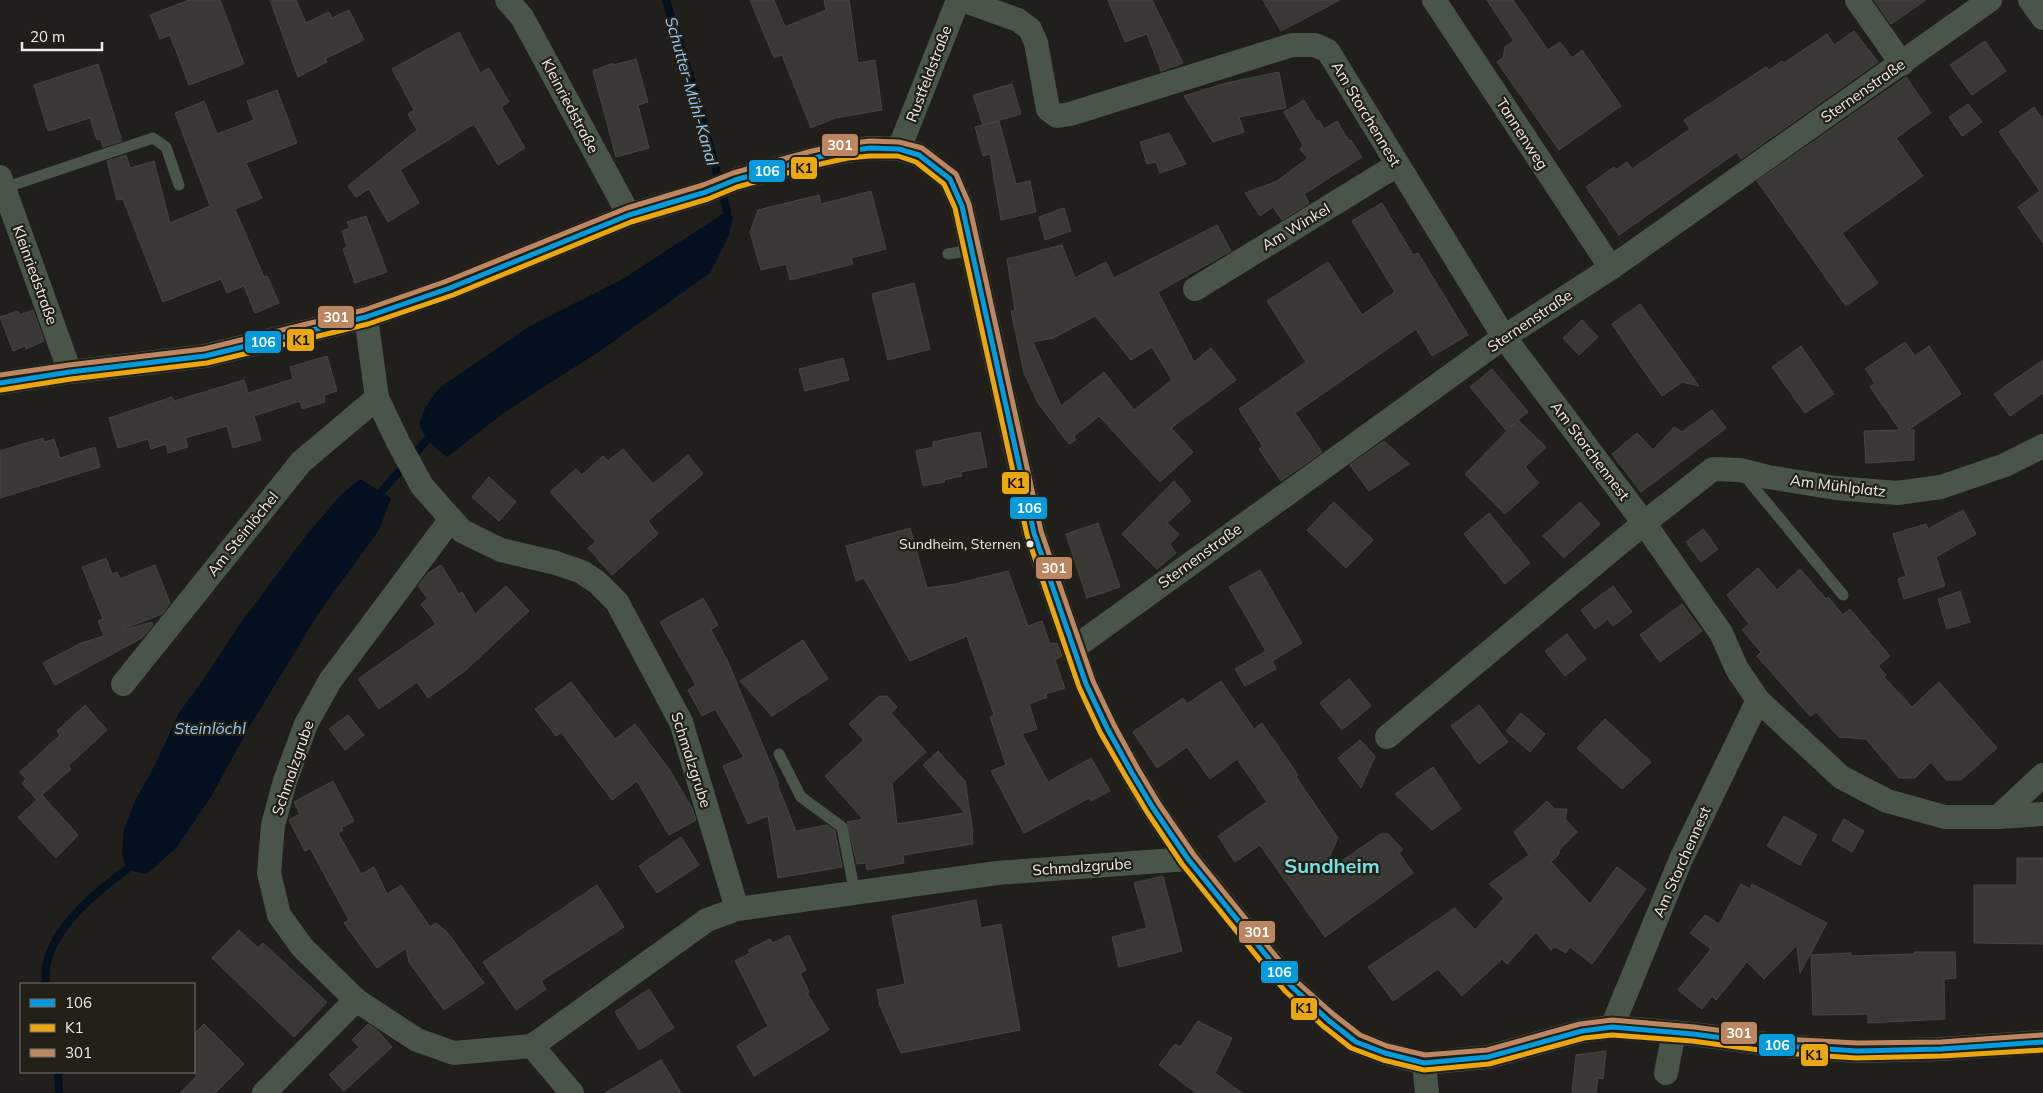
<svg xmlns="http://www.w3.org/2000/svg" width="2043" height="1093" font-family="Mulish,sans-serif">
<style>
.water{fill:#031020}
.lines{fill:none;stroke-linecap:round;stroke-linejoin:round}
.stream{stroke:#031020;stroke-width:8}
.building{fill:#393834;stroke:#464541;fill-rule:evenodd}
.lane{stroke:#4a5549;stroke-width:11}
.street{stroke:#4a5549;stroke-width:24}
.bus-1-casing{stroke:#232018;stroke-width:9}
.bus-2-casing{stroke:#232018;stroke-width:9}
.bus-3-casing{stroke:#232018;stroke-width:9}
.bus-1{stroke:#059adb;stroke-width:5}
.bus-2{stroke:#eaa70f;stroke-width:5}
.bus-3{stroke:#bb8660;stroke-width:5}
.bus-dot{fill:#eeece7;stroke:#232018;stroke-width:2}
.labels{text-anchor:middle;stroke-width:4.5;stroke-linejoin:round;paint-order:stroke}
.bus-label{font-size:14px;fill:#eeece7;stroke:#232018;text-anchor:end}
.street-label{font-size:15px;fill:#eeece7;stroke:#232018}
.water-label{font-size:16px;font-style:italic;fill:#94c8f7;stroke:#232018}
.district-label{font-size:20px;font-weight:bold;fill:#74e0e4;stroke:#232018}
.line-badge{stroke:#232018;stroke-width:2}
.badge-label{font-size:14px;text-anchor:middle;font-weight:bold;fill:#fff}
.pale-badge-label{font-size:14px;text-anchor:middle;font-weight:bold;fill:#111}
</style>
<rect width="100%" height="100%" fill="#201f1b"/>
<!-- water -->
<g class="water">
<path d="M727,211L733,217L729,235L710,273L600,351L505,412L447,457L427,440L419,425L425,408L438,389L528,327L623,279Z"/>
<path d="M360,479L391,498L379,530L318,614L248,729L211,797L177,847L147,874L126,870L122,853L124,830L135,801L156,763L179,713L210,670L237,628L308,533L341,495Z"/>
</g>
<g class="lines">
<!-- stream -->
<g class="stream">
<path d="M666,0L699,105L727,211"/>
<path d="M382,491L427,440"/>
<path d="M46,984C39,939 93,894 126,870"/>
<path d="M58,1072L59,1093"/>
</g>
</g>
<!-- building -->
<g class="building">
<path d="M189,0H220L244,64L189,85L170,35L160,39L150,15Z"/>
<path d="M270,0H296L306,23L329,12L332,18L349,10L364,40L325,59L327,62L298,77Z"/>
<path d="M750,0H774L785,27L826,10L824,0H849L858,63L875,60L882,110L835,118L811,128L782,55L774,58Z"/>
<path d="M1108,0H1152L1183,63L1161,71L1147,34L1125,42Z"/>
<path d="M1263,0H1340L1281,31Z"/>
<path d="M1487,0H1513L1548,50L1560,42L1572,58L1582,50L1621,106L1559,150L1497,62L1503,58L1505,47L1514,41Z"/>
<path d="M1874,0H1926L1891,24Z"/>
<path d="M1854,31L1878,62L1741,159L1737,152L1619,235L1586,187L1614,167L1616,170L1627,162L1632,169L1690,129L1684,120L1766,67L1769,70L1782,61L1784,63L1827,34L1834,45Z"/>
<path d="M459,32L480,73L489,68L509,102L501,107L525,148L498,165L474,124L400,170L419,203L388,222L369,189L356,197L348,186L417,130L408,114L414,110L392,69Z"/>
<path d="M1985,41L2006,71L1972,95L1950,65Z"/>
<path d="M636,59L648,102L638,105L649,148L616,157L593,71L613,63L614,65Z"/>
<path d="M98,64L122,141L103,147L101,139L97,140L90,118L48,131L34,85Z"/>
<path d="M1279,72L1286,108L1239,117L1244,132L1213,142L1184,96L1226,83Z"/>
<path d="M1906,77L1931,113L1896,138L1923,176L1842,233L1878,283L1846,306L1757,181Z"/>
<path d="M1012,84L1021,114L983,125L973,95Z"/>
<path d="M277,90L297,143L246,163L262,198L235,209L264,277L267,276L279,303L255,313L244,286L227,293L221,279L163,302L123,199L117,200L107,161L126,155L130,168L154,161L170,223L210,206L175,113L204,101L217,134L254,120L247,101Z"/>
<path d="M1304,100L1317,122L1319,120L1324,129L1337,121L1349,141L1351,140L1362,157L1304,194L1309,203L1282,220L1273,207L1260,216L1245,193L1277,181L1308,158L1300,150L1303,145L1284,112Z"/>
<path d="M1968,104L1982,122L1962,136L1949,117Z"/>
<path d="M2034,107L2043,120V243L2018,207L2040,191L1999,132Z"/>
<path d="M999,121L1016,184L1030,181L1036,212L1001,220L990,154L983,156L975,127Z"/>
<path d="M1169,133L1186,164L1160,173L1156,162L1147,164L1140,142Z"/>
<path d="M871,191L886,249L851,258L853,264L790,280L786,264L761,270L750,232L758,210L819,195L821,204Z"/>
<path d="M1382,203L1413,255L1418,253L1468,335L1432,356L1416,329L1295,413L1322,452L1281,481L1259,449L1263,447L1239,409L1306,362L1267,301L1328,262L1362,315L1395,292L1352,221Z"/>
<path d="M1064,208L1071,231L1045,240L1039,217Z"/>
<path d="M366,216L387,272L355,283L343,249L347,247L342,231L350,228L347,222Z"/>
<path d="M1217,225L1231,251L1158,292L1194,362L1211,348L1236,380L1171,428L1193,452L1160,482L1099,416L1074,436L1076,440L1069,444L1038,403L1024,373L1011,311L1015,310L1007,259L1062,245L1075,278L1106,262L1114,278ZM1095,316L1131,360L1152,347L1172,380L1134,410L1104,372L1061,406L1033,342L1053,338Z"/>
<path d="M914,283L930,349L888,360L872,294Z"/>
<path d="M1640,304L1666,340L1699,386L1682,382L1662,396L1637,361L1612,324Z"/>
<path d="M33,310L44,341L26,349L25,346L13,351L0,317L18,311L20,315Z"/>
<path d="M1582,320L1598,337L1579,355L1563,338Z"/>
<path d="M1905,342L1915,356L1929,346L1961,394L1908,430H1914V460L1866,463L1864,431L1900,430L1870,387L1875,383L1865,369Z"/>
<path d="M1801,346L1834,394L1805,413L1772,367Z"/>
<path d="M327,356L337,391L324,395L325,402L302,409L300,401L254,416L261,440L233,448L227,426L185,438L188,447L168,453L166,444L151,449L148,439L118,448L109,418L172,397L174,401L244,380L248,393L293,379L290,367Z"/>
<path d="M843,358L849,380L805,391L799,369Z"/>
<path d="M2043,360V393L2010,416L1994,394Z"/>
<path d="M1492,369L1528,412L1518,420L1546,447L1525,467L1539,483L1505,514L1465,474L1515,423L1506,430L1470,387Z"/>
<path d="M1712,410L1726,428L1641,492L1612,454L1637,433L1653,450L1674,427L1682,432Z"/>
<path d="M980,432L987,467L961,472L962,476L944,480L945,482L923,486L916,451L933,447V442Z"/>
<path d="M43,438L44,442L54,439L60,458L95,447L100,467L0,498V451Z"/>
<path d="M1384,441L1409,464L1369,491L1350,465Z"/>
<path d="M623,449L653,484L688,455L703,474L648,521L658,534L612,575L588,548L596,542L550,492L576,469L582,475L603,456L608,461Z"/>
<path d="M489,477L516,502L499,521L472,497Z"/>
<path d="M1174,481L1191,501L1167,523L1179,534L1170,544L1176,553L1157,569L1122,534Z"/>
<path d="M1334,502L1373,540L1346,568L1307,530Z"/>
<path d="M1580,502L1600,524L1564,558L1543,536Z"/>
<path d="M1963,510L1976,534L1936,557L1945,586L1904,599L1898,579L1906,576L1893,534L1926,524L1928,529Z"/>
<path d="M1489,513L1530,563L1505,584L1464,534Z"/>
<path d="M1098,523L1120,587L1087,598L1066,534Z"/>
<path d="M910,528L927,588L955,584L1008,571L1028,626L1042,621L1050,644L1057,643L1062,656L1055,660L1065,688L1046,694L1047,697L1029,704L1037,729L1022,734L1048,782L1091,758L1110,791L1091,801L1089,798L1024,833L991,771L1006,765L990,717L994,715L967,636L910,661L864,578L856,581L846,546Z"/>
<path d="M1703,529L1718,549L1701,562L1686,542Z"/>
<path d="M106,558L112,574L117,572L120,579L155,565L170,603L162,614L123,629L124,630L152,622L153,625L142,638L55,685L43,663L81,643L104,636L98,621L103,619L82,567Z"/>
<path d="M441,565L459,594L462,592L475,614L506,586L529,611L466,670L428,698L417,682L379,709L358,679L436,624L421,604L428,599L418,586L428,573Z"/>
<path d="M1758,568L1777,590L1800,569L1826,599L1828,597L1843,615L1850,609L1890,656L1878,666L1886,675L1884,677L1912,707L1939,682L1997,748L1961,780H1946L1931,762L1915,778H1899L1866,739L1839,737L1816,712L1810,716L1757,656L1761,652L1742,630L1749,624L1727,595Z"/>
<path d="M1260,570L1302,643L1272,661L1276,669L1245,686L1235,669L1266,651L1229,587Z"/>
<path d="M1613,586L1632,612L1613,626L1608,619L1595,629L1581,610Z"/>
<path d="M1960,591L1970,622L1947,629L1938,599Z"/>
<path d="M703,598L718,625L711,630L728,662L779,784H777L796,831L827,825L835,831L842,867L778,878L768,816L748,824L723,766L744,757L715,709L702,716L688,690L696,685L660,622Z"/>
<path d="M1682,604L1702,631L1660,662L1640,635Z"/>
<path d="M1567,634L1586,659L1565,676L1545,651Z"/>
<path d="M803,640L828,679L772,716L740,681Z"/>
<path d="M1349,679L1371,706L1342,730L1320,703Z"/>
<path d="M1221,681L1254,729L1262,723L1298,775L1296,777L1338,838L1321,875L1381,834H1388L1403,850L1399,853L1413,873L1325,937L1260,845L1235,862L1218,836L1267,802L1237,759L1210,779L1187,747L1157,768L1133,732L1183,698L1187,704Z"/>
<path d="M571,682L615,739L635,724L669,769L692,808L696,820L669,835L637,781L612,800L561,732L556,736L535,709Z"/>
<path d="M879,696H887L897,707L891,713L926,752L892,783L897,824L965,813L923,765L938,751L965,781L973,832L972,833L973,844L903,855L904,863L867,870L866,863L857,864L847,822L863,819L825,776L864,740L849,724Z"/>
<path d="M85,705L107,730L68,766L71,769L42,795L78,835L56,858L18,817L37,800L22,783L26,779L20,772L60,735L57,731Z"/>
<path d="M1479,705L1508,742L1479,764L1451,726Z"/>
<path d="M1521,713L1545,734L1530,752L1506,731Z"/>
<path d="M348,715L364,735L345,750L329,729Z"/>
<path d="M1605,719L1651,762L1622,789L1577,748Z"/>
<path d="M1360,740L1375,756L1361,788L1338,758Z"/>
<path d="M1433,767L1461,809L1432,830L1395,794Z"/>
<path d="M333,781L354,821L341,828L343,830L338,833L361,874L374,867L387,894L401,885L430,927L436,923L448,933L484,983L444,1010L409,962L406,948L377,968L344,923L349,920L310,848L305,851L289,820L300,814L294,802Z"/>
<path d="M1547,801L1555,809H1567L1565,819L1577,832L1559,850V854L1551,862L1590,904L1617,867L1646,889L1592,964L1570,947L1566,953L1555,947L1551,950L1536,932L1507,964L1502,959L1462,996L1438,969L1393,1001L1368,967L1455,908L1475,930L1504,898L1489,884L1529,855L1514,832Z"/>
<path d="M1784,816L1817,835L1800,865L1767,846Z"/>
<path d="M1844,819L1864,831L1852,852L1832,840Z"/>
<path d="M681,837L699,865L657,893L639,866Z"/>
<path d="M2017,858H2043V944L1974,943V885H2017Z"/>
<path d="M1163,876L1182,951L1119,967L1112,937L1147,928L1134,883Z"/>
<path d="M1741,884L1750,889L1752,884L1827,923L1800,973L1797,945L1764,979L1747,962L1716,1000L1712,996L1702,1009L1678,990L1711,949L1690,933L1705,915L1719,924Z"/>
<path d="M597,885L624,927L541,981L546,989L516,1010L483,962Z"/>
<path d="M976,900L981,928L1001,924L1020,1030L901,1053L880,1006L877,990L905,984L892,916Z"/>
<path d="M239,930L258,948L263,943L327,1002L294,1037L212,958Z"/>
<path d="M789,935L806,970L800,973L809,992L807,993L829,1030L754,1076L737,1046L768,1026L735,961L750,953L748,950L770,939L773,943Z"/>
<path d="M1914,952H1955L1956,978L1944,979L1945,1019L1868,1023V1014L1813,1015L1811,955L1851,953V956L1914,954Z"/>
<path d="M649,989L674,1028L639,1050L615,1012Z"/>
<path d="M1198,1021L1232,1038L1215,1073L1242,1093H1196L1159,1065L1175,1044L1180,1047Z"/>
<path d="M204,1024L244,1064L215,1093H180L197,1076L194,1073V1034Z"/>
<path d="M368,1024L377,1030L392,1047L344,1091L329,1075L359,1047L352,1040Z"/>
<path d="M1606,1051L1603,1079L1598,1078L1596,1093H1572L1576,1055Z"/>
<path d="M661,1060L681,1093H605Z"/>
</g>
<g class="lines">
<!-- lane -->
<g class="lane">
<path d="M4,188L153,138L166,147L179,185"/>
<path d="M948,254L971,250"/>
<path d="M1744,475L1843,595"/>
<path d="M779,754L801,797L842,827L855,894"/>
</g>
<!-- street -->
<g class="street">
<path d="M507,0L522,17L629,215"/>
<path d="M962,0L1018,20L1030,29L1036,43L1048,109L1057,116L1070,114L1292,45H1315L1328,51L1504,337L1644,523L1721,633L1737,669L1758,700L1841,777L1887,801L1945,817H1998L2043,814"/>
<path d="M1434,0L1611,268"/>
<path d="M1857,0L1902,64"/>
<path d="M2030,0L2043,18"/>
<path d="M899,149L958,0"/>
<path d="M0,177L70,372"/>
<path d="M1195,289L1397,165"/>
<path d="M366,317L377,398L398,442L422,486L451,519L462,531L501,550L556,563L582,572L598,583L617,602L681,722L737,909"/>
<path d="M0,383L70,372L205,356L366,317L450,288L629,215L706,192L735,180L814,158L847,151L870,148L899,149L919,155L950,179L962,206L1034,533L1086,684L1107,728L1132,773L1153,808L1188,859L1291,986L1328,1020L1356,1042L1385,1053L1424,1063L1488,1057L1582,1031L1612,1027L1693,1034L1783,1046L1857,1051L1941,1049L2043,1042"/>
<path d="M451,519L330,681L306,724L285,781L273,825L269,873L279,915L302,947L356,1000L417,1040L454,1053L532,1046L707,920L737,909L997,873L1188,859"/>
<path d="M1074,648L1504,337L1611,268L1990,0"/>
<path d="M123,684L301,462L377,398"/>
<path d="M1387,737L1644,523L1713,469L1740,470L1768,477L1836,488L1897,493L1941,487L2005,465L2043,446"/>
<path d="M1998,817L2043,775"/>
<path d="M1612,1027L1681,859L1758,700"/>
<path d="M532,1046L572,1093"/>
<path d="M1424,1063L1427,1093"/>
<path d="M1666,1073L1674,1032"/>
<path d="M264,1093L356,1000"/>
</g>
<!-- bus-1 casing -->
<g class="bus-1-casing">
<path id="bus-1" d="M0,383L70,372L205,356L366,317L450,288L629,215L706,192L735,180L814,158L847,151L870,148L899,149L919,155L950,179L962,206L1034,533L1086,684L1107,728L1132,773L1153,808L1188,859L1291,986L1328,1020L1356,1042L1385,1053L1424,1063L1488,1057L1582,1031L1612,1027L1693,1034L1783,1046L1857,1051L1941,1049L2043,1042"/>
</g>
<!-- bus-2 casing -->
<g class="bus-2-casing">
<path id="bus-2" d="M1,390L71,379L207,363L368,324L453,295L631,222L708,199L737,187L816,165L848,158L870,156H898L916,162L944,184L955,208L1027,535L1079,687L1100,732L1126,777L1147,812L1182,864L1285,991L1323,1026L1351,1048L1383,1060L1424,1070L1489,1064L1584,1038L1612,1035L1692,1041L1782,1053L1856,1058L1942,1056L2043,1050"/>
</g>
<!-- bus-3 casing -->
<g class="bus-3-casing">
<path id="bus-3" d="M0,375L69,365L204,349L364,310L447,281L627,208L703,185L733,173L812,151L845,144L870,141L899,142L922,148L956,174L969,204L1041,531L1093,681L1114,725L1138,769L1159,804L1194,855L1296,981L1333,1014L1360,1035L1387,1046L1425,1055L1487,1050L1580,1024L1612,1020L1694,1027L1784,1039L1857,1043L1941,1042L2042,1035"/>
</g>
<!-- bus-1 -->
<use href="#bus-1" class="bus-1"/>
<!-- bus-2 -->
<use href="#bus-2" class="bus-2"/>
<!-- bus-3 -->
<use href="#bus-3" class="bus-3"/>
</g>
<!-- markers -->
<circle class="bus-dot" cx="1030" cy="544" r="4.5"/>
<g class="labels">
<!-- bus labels -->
<g class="bus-label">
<text x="1021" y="549">Sundheim, Sternen</text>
</g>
<!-- street labels -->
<g class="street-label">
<text transform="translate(929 74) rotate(-69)" y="5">Rustfeldstraße</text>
<text transform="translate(1863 91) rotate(-35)" y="5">Sternenstraße</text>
<text transform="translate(570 106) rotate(62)" y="5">Kleinriedstraße</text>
<text transform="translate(1366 114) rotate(59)" y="5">Am Storchennest</text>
<text transform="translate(1522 134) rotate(57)" y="5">Tannenweg</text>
<text transform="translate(1296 227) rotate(-31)" y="5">Am Winkel</text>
<text transform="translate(35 275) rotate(70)" y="5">Kleinriedstraße</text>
<text transform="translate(1530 321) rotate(-34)" y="5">Sternenstraße</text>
<text transform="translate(1590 451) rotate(53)" y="5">Am Storchennest</text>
<text transform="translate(1838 486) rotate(7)" y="5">Am Mühlplatz</text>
<text transform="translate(243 534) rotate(-51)" y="5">Am Steinlöchel</text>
<text transform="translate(1200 556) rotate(-36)" y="5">Sternenstraße</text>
<text transform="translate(691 760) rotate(72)" y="5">Schmalzgrube</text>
<text transform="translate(293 768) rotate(-71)" y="5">Schmalzgrube</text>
<text transform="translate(1682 862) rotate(-66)" y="5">Am Storchennest</text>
<text transform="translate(1082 867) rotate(-4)" y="5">Schmalzgrube</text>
</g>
<!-- water labels -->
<g class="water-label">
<text transform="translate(692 91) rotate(74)" y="6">Schutter-Mühl-Kanal</text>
<text x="210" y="734">Steinlöchl</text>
</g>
<!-- district labels -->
<g class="district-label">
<text x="1332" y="873">Sundheim</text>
</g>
</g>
<g class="line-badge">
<rect x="821" y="133" width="38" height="24" rx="5" fill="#bb8660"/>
<rect x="790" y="156" width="28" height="24" rx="5" fill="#eaa70f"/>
<rect x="748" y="159" width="38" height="24" rx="5" fill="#059adb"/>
<rect x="317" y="305" width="38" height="24" rx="5" fill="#bb8660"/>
<rect x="286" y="328" width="29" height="24" rx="5" fill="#eaa70f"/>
<rect x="244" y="330" width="38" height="24" rx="5" fill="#059adb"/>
<rect x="1001" y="471" width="29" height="24" rx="5" fill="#eaa70f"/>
<rect x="1009" y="496" width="39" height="24" rx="5" fill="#059adb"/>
<rect x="1035" y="556" width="38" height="24" rx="5" fill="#bb8660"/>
<rect x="1238" y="920" width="38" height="24" rx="5" fill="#bb8660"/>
<rect x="1260" y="960" width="39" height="24" rx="5" fill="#059adb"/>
<rect x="1290" y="997" width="28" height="24" rx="5" fill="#eaa70f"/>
<rect x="1720" y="1021" width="38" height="24" rx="5" fill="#bb8660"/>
<rect x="1758" y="1033" width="38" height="24" rx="5" fill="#059adb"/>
<rect x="1800" y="1043" width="29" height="24" rx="5" fill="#eaa70f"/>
</g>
<g class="badge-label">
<text x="840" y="150">301</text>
<text x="767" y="176">106</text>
<text x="336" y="322">301</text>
<text x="263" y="347">106</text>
<text x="1029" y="513">106</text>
<text x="1054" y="573">301</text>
<text x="1257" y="937">301</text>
<text x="1279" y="977">106</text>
<text x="1739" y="1038">301</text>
<text x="1777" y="1050">106</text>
</g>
<g class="pale-badge-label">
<text x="804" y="173">K1</text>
<text x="301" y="345">K1</text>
<text x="1016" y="488">K1</text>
<text x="1304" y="1013">K1</text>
<text x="1814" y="1060">K1</text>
</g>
<!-- legend -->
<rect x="20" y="983" width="175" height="90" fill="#232018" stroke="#74726b"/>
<rect x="30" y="999" width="25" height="8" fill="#059adb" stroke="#74726b"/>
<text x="65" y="1008" font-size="15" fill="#eeece7">106</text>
<rect x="30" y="1024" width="25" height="8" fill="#eaa70f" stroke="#74726b"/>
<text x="65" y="1033" font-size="15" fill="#eeece7">K1</text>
<rect x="30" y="1049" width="25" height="8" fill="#bb8660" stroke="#74726b"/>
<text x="65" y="1058" font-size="15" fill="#eeece7">301</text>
<!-- scale -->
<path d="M22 42v8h80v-8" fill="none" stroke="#eeece7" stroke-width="2.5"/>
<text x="30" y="42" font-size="15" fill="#eeece7" stroke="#232018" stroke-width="4" paint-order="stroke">20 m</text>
</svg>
